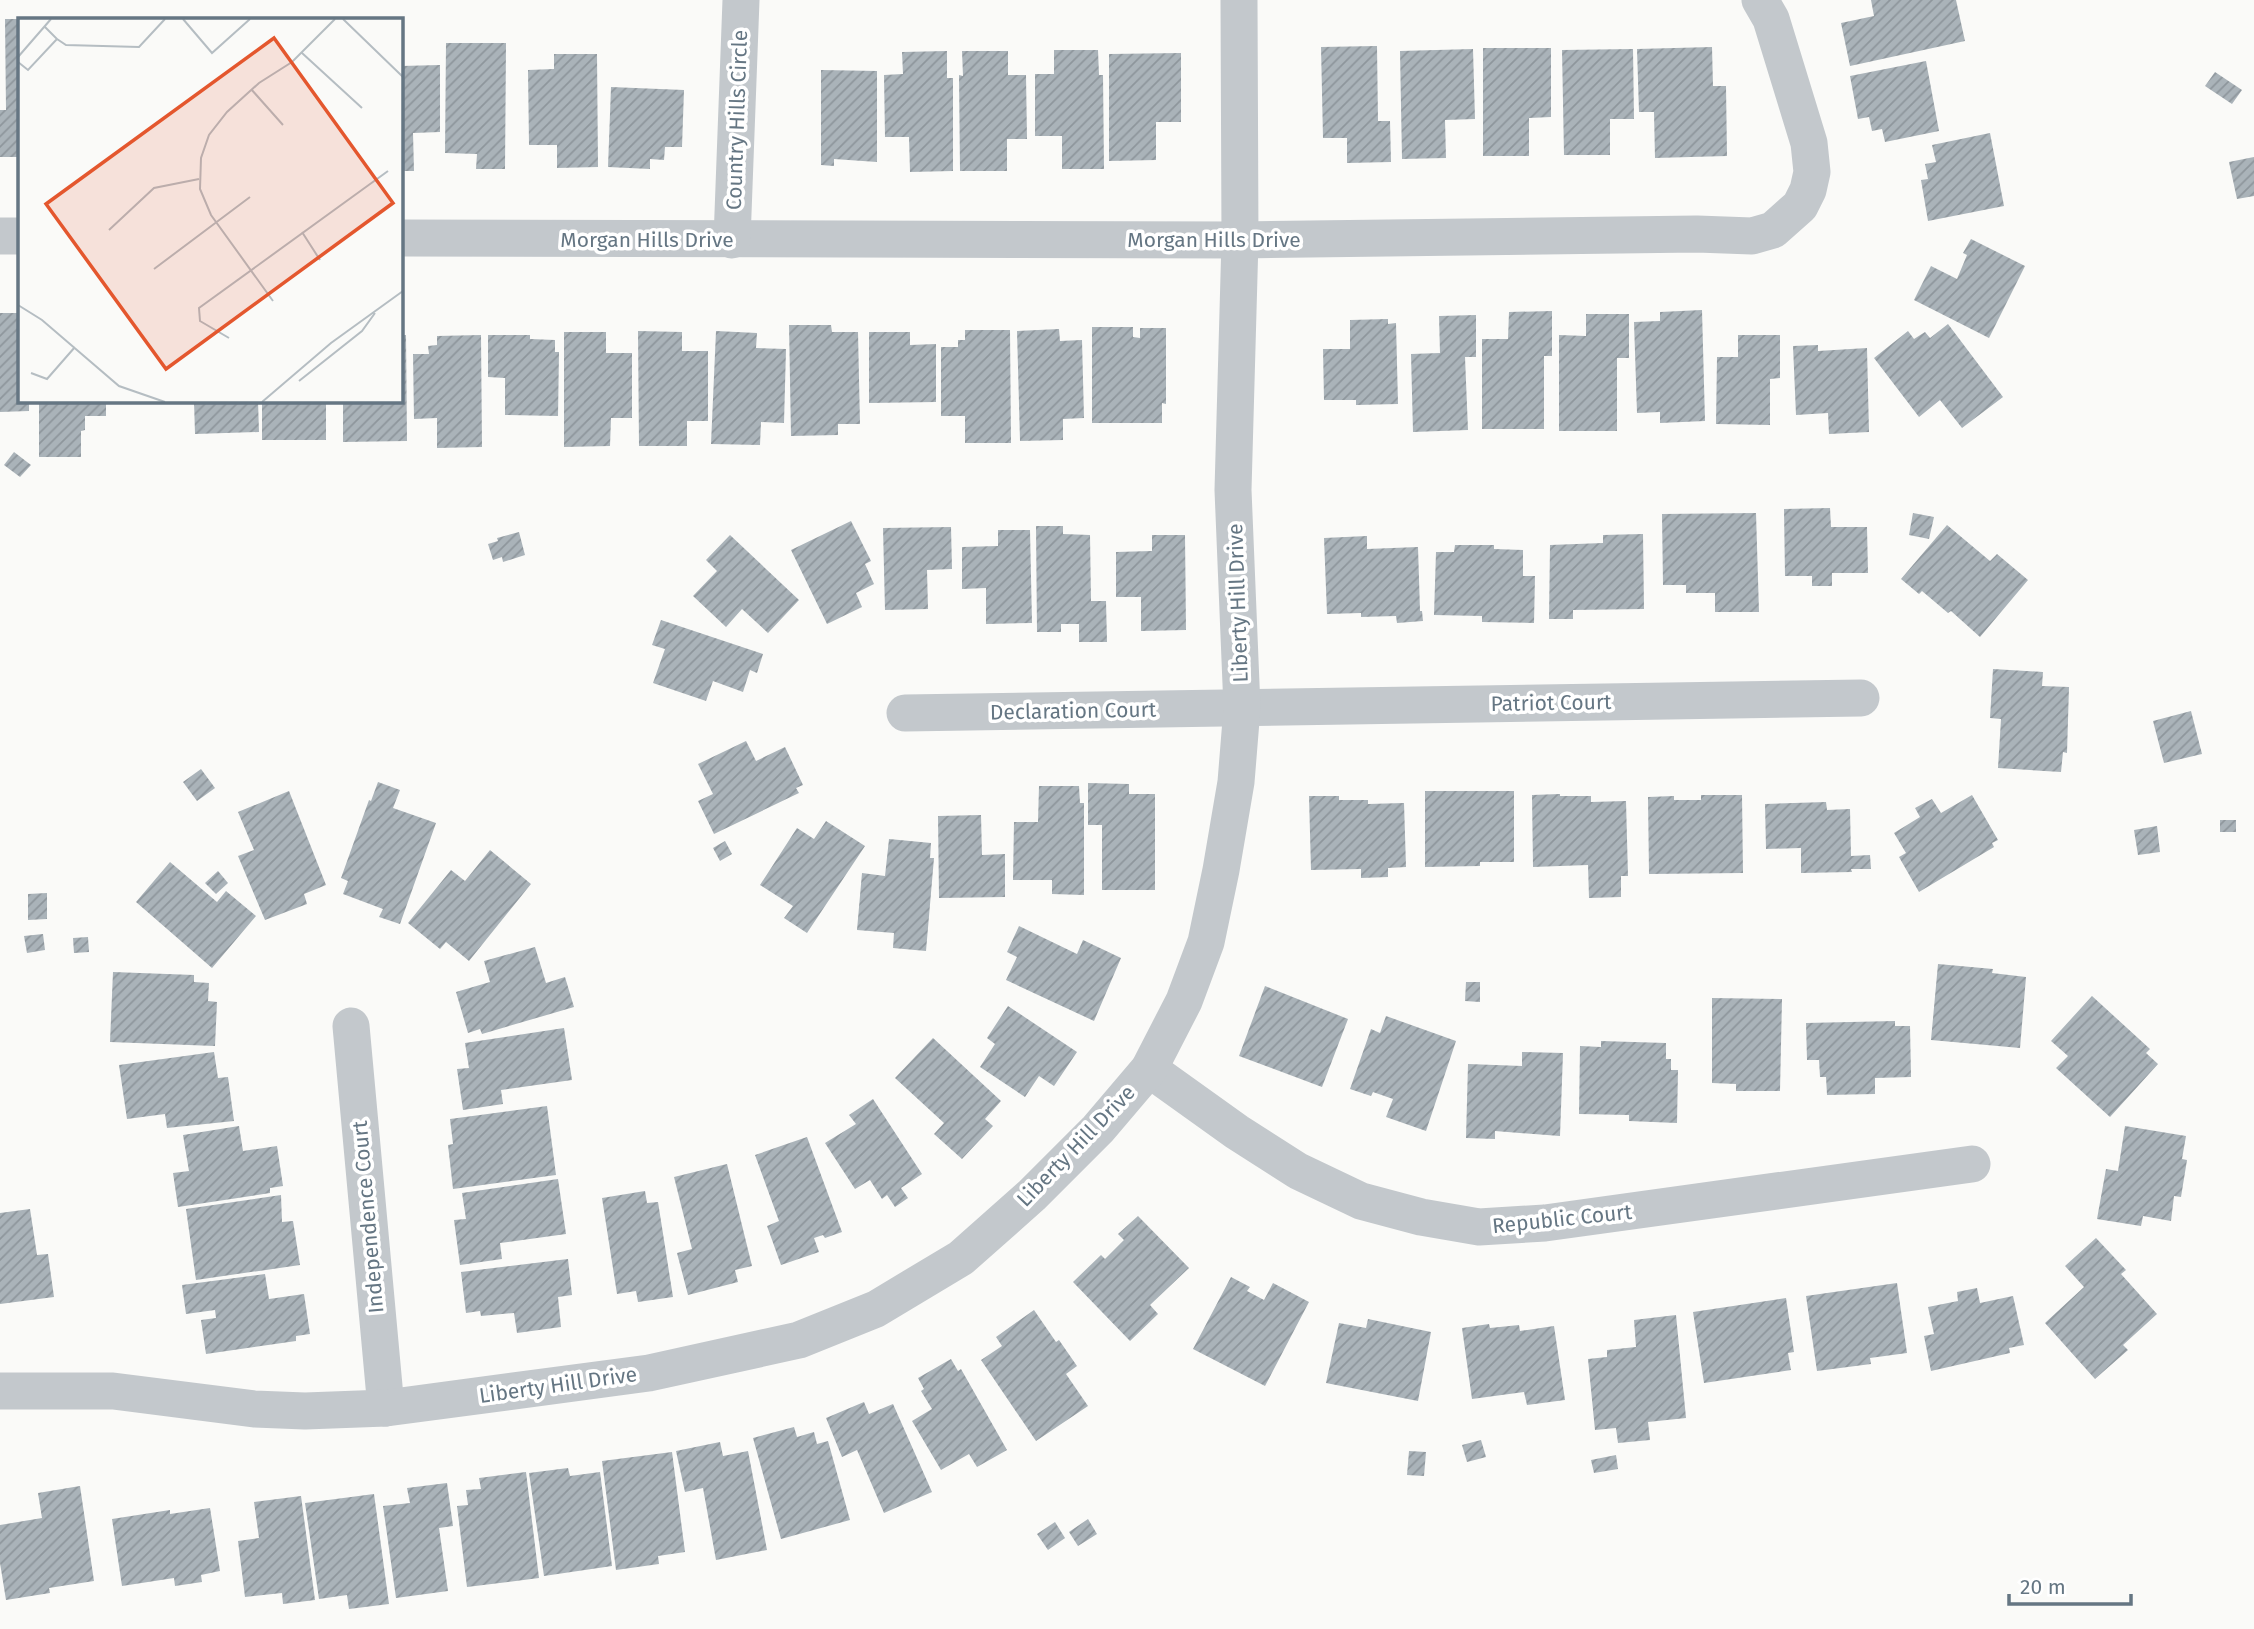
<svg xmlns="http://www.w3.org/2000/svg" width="2254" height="1629" font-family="'Fira Sans',sans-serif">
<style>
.building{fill:url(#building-hatch)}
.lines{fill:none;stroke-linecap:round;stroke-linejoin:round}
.minor{stroke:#c3c8cc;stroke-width:37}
.labels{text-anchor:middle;stroke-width:7;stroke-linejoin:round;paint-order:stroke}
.street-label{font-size:21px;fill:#657683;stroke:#fff}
.inset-road{fill:none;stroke:#b5bdc2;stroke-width:2}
.view{fill:#e4572e;fill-opacity:0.15;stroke:#e4572e;stroke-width:3.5}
.inset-edge{fill:none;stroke:#657683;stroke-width:3.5}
</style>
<defs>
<pattern id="building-hatch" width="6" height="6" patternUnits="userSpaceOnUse" patternTransform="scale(1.75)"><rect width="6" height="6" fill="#aab3b9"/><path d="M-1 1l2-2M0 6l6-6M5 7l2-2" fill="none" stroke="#8e969c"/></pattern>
</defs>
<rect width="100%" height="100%" fill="#fafaf8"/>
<!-- building -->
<g class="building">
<path d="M1871,0H1956L1965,41L1850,66L1841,23L1874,16Z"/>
<path d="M5,19H19V157H0V110H6Z"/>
<path d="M446,43H506L505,169H476L477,154L445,153Z"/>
<path d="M1377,46L1378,121H1390L1391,162L1347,163V138H1323L1321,47Z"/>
<path d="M1712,47L1713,86H1726L1727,156L1655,158L1654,112H1639L1637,49Z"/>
<path d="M1483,48H1551V117L1529,118V156H1483Z"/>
<path d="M1473,49L1475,119L1445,120L1446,158L1402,159L1400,51Z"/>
<path d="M1633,49L1634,119H1610V155H1564L1562,50Z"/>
<path d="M1054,50H1098L1099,75H1103L1104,169H1062V136H1035V74H1054Z"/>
<path d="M947,51V78H953V171L910,172L909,137H885L884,75L903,74L902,52Z"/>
<path d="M962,51H1008V75H1026L1027,139H1007V171H960L959,75L963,76Z"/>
<path d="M1181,53V122H1156V160L1109,161V54Z"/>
<path d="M554,54H597L598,167L557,168V145H529L528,70L554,69Z"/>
<path d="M1926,61L1939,131L1885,142L1882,129L1872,131L1869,117L1858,119L1850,76Z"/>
<path d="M440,65V132L413,133L414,171H401V66Z"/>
<path d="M821,70L877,71V162L834,159V166L821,165Z"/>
<path d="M2215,72L2242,90L2232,104L2205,86Z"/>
<path d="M611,87L684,90L682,147H665L664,160L650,159V169L608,167Z"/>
<path d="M1990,133L2004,206L1928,221L1921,180L1928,179L1925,164L1936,162L1932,145Z"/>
<path d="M2254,157V196L2237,199L2229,162Z"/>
<path d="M1971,239L2025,266L1989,338L1914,300L1931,266L1957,279L1967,255L1963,253Z"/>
<path d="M1702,310L1705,421L1660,423V412L1637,413L1634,322L1660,321V312Z"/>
<path d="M1552,311V356H1544V429H1482V339H1508L1509,312Z"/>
<path d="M0,313H19V401H29V411L0,412Z"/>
<path d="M1586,314H1629V358H1617V431H1559V335L1586,336Z"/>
<path d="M1476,315V357H1465L1468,430L1413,432L1411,354L1440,353L1439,316Z"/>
<path d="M1388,319V324L1396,323L1398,404L1356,405V400H1324L1323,349H1350V320Z"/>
<path d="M1948,324L2003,397L1962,428L1940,400L1919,417L1874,358L1908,331L1914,339L1925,332L1930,338Z"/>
<path d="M789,325H831L832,332H858L860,424H838V435L791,436Z"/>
<path d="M1092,327H1133V337L1140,338V328H1166V404L1162,403V423H1092Z"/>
<path d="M1059,329L1060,341L1082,340L1084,418L1063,419V440L1020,441L1017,331Z"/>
<path d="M965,330H1010L1011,443H965V416H941V347H958V340H965Z"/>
<path d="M638,331L682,332V351H708V421H687V446H639Z"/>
<path d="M716,331L757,333L756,348L786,349L784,423L761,422L760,445L711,444Z"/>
<path d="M564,332H606V353H632V418H611L610,446L564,447Z"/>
<path d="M869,332H910V345L936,344V402L869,403Z"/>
<path d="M401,335H406L407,441L343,442V401H401Z"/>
<path d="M481,335L482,447L437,448V418L414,419L413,354H429L428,346L437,345V336Z"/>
<path d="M488,335H530V339L555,340V352H559L558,416L505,415V378L488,377Z"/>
<path d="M1738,335H1780V378L1770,379V425L1716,424L1717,357H1738Z"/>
<path d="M1818,345V351L1867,348L1869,432L1829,434L1828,413L1796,415L1793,346Z"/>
<path d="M39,401H106V416H85V430L81,431V457H39Z"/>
<path d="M194,401H258L259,432L195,434Z"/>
<rect x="262" y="401" width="64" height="39"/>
<path d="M14,452L31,465L20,477L4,465Z"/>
<path d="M1830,508L1831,527H1867L1868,573H1832V586H1812V576H1785L1784,509Z"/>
<path d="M1756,513L1759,612H1715V593H1686V585H1663L1662,514Z"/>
<path d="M1913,513L1934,517L1929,539L1909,535Z"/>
<path d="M851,521L871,561L865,564L874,584L856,593L862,607L827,624L791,550Z"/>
<path d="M1947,525L1990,561L1997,554L2028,580L1980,637L1951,611L1948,613L1922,591L1919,594L1901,579Z"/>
<path d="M1036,526H1063V534L1090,535L1091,601H1106L1107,642H1079V624H1061V632H1037Z"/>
<path d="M951,527L952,569L927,570L928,609L885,610L883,528Z"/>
<path d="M998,530H1030L1032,623L986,624V588L962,589V547L998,546Z"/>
<path d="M519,532L525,555L503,562L502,557L493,560L488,544L498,541L497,538Z"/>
<path d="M1643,534L1644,609L1573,610V619H1549L1550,545L1603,543V535Z"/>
<path d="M730,535L799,600L768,633L742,609L726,627L693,596L717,571L706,560Z"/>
<path d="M1152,535H1185L1186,630L1141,631V597H1116V552L1152,551Z"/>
<path d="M1367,536V549L1418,547L1420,611H1422L1423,621L1397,623L1396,616L1361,617V613L1327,614L1324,538Z"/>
<path d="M1455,545H1494V549L1523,550V576H1535L1534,623L1482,622V616L1434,615L1436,552H1454Z"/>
<path d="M661,620L763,654L757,673L750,670L743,692L713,681L706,701L653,683L665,649L652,645Z"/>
<path d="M1993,669L2043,672L2042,686L2069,687L2067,753L2063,752L2061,772L1998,768L2001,719L1990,718Z"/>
<path d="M2191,711L2202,754L2164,763L2153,721Z"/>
<path d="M746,741L756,761L785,747L803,785L796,788L799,793L714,834L698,801L713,794L698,764Z"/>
<path d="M201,769L215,788L197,801L183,782Z"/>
<path d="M378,782L400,790L393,808L436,823L400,924L379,917L383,909L343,894L348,881L341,878L369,800L371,801Z"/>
<path d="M1088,783L1129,784V794H1155V890H1102V825H1088Z"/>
<path d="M1039,786H1079L1080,803H1084V895L1052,894V880H1013L1014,822H1038Z"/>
<path d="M289,791L326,885L304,894L307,904L265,920L238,856L254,850L238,812Z"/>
<path d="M1425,791H1514V862H1480V866L1425,867Z"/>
<path d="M1560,794V796H1591V802L1626,801L1628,876H1621V897L1589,898L1588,865L1533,867L1532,795Z"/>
<path d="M1701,795H1742L1743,873L1649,874L1648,797L1674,796V800H1701Z"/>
<path d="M1972,795L1998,840L1992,843L1994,847L1919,892L1899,857L1906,853L1894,833L1920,817L1915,808L1932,799L1941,813Z"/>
<path d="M1309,796H1339V800H1368V804L1404,803L1406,867L1388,868V877L1361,878V869L1311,870Z"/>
<path d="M1826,802L1827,810L1850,809L1851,856L1870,855L1871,869H1851L1852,872L1801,873V848L1766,849L1765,804Z"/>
<path d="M981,815L982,855L1005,854V897L939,898L938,816Z"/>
<rect x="2220" y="820" width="16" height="12"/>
<path d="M826,821L865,846L807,933L784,918L793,906L760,885L797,828L814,839Z"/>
<path d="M2157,826L2160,852L2138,855L2134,830Z"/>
<path d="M889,839L931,843L930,858H934L926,951L893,948L894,933L857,930L862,873L885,876Z"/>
<path d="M725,841L732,854L720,861L713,848Z"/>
<path d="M490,850L531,884L469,961L446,942L440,949L408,923L451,870L465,881Z"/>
<path d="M170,862L217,902L226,891L256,916L212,968L136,902Z"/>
<path d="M218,871L228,883L216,894L205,883Z"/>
<path d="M47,893V919L28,920V894Z"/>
<path d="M1019,926L1077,954L1083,940L1121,958L1094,1021L1006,980L1017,957L1007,952Z"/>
<path d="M43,934L45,950L27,953L24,936Z"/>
<path d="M88,937L89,952L74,953L73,938Z"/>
<path d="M535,947L546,983L565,977L574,1007L482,1034L480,1029L468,1033L456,992L490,982L484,961Z"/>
<path d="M1938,964L1993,969L1992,973L2026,977L2020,1048L1931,1040Z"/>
<path d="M113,972L194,975V982L209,983L208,1001L217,1002L215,1046L110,1042Z"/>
<path d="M1466,982H1480V1002L1465,1001Z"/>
<path d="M1265,986L1348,1019L1322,1087L1239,1056Z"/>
<path d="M2092,996L2150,1049L2146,1053L2158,1064L2110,1117L2056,1068L2068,1056L2051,1041Z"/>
<path d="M1712,998L1782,999L1780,1091H1736V1084L1712,1083Z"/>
<path d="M1008,1006L1077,1052L1054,1086L1039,1076L1025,1097L980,1067L995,1044L987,1038Z"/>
<path d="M1386,1016L1456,1041L1426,1131L1386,1117L1393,1099L1373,1092L1371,1096L1350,1089L1371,1029L1380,1033Z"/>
<path d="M1895,1021V1026H1910L1911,1077L1875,1078V1094L1827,1095L1826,1077H1820L1819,1060H1807L1806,1023Z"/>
<path d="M564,1028L572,1080L501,1090L503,1104L463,1110L457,1069L469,1068L465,1043Z"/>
<path d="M933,1038L1001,1101L985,1119L993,1126L962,1159L934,1134L944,1123L895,1078Z"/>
<path d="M1601,1041L1666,1043V1059H1671V1070H1678L1677,1123L1629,1121V1115L1579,1114L1580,1046L1601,1047Z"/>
<path d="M214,1052L218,1078L228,1077L234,1121L167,1128L165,1114L127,1119L119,1065Z"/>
<path d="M1522,1052L1563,1053L1560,1136L1495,1131V1139L1466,1138L1468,1064L1522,1066Z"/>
<path d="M873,1099L922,1174L901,1188L908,1198L895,1207L887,1195L882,1199L870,1180L855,1189L825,1143L856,1124L849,1115Z"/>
<path d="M547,1106L556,1175L453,1189L448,1145L453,1144L450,1119Z"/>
<path d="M239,1126L243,1151L277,1146L283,1186L270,1188V1193L178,1207L173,1173L189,1171L183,1135Z"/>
<path d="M2125,1126L2186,1136L2182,1159L2187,1160L2181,1197L2174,1196L2171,1221L2143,1216L2141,1226L2097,1219L2106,1169L2118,1171Z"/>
<path d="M807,1137L842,1232L825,1238L823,1235L814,1238L819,1252L781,1265L767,1226L779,1221L755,1155Z"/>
<path d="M727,1164L752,1266L735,1270L738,1282L688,1295L677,1253L692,1249L674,1177Z"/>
<path d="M558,1179L566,1234L500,1243L502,1259L460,1265L454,1220L466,1219L462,1193Z"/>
<path d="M645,1191L647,1203L658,1202L673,1297L638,1302L636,1291L617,1294L602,1198Z"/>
<path d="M281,1195L282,1222L293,1221L300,1265L196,1280L186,1209Z"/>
<path d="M30,1209L37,1255L48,1254L54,1297L0,1304V1213Z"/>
<path d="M1138,1216L1189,1268L1150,1305L1158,1314L1130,1341L1073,1282L1101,1255L1105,1259L1124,1240L1118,1234Z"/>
<path d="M2096,1238L2126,1270L2121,1274L2157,1314L2123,1345L2128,1350L2095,1379L2045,1323L2084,1287L2065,1266Z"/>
<path d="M568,1259L572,1295L558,1297L561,1327L517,1333L514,1313L481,1316L480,1311L466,1313L461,1272Z"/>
<path d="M265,1274L269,1299L304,1294L310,1334L296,1336V1341L206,1354L201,1320L216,1318L215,1310L186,1314L182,1285Z"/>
<path d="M1231,1277L1250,1287L1247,1291L1264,1300L1273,1283L1309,1302L1265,1386L1193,1349Z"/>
<path d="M1897,1283L1907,1353L1870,1358L1871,1364L1817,1371L1806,1296Z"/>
<path d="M1977,1288L1980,1303L2013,1296L2024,1345L2009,1348L2010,1353L1931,1371L1924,1336L1934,1334L1928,1307L1958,1301L1957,1292Z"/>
<path d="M1786,1298L1794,1352L1788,1353L1791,1370L1704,1383L1693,1312Z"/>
<path d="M1034,1310L1056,1342L1059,1340L1077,1366L1066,1374L1088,1406L1036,1441L981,1360L1002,1346L996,1337Z"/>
<path d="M1676,1315L1686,1418L1648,1422L1650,1440L1618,1443L1616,1428L1595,1430L1588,1359L1607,1357V1350L1636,1347L1634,1320Z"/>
<path d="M1368,1319L1431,1332L1418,1401L1326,1383L1339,1323L1366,1328Z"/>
<path d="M1489,1324L1490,1328L1519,1325L1520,1331L1554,1326L1565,1400L1527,1405L1524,1392L1472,1399L1462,1328Z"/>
<path d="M951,1359L958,1371L961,1369L1007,1450L977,1467L969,1454L941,1470L912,1421L932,1409L921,1391L924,1389L918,1378Z"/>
<path d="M864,1402L869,1414L893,1404L932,1492L884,1513L857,1450L842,1457L826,1418Z"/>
<path d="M794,1427L797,1437L814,1432L817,1444L828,1441L850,1520L781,1539L753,1438Z"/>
<path d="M1481,1440L1486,1457L1467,1462L1462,1445Z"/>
<path d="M720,1442L723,1456L748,1451L767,1550L716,1560L703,1488L685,1492L676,1451Z"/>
<path d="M1409,1451L1426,1452L1424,1476L1407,1475Z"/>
<path d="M672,1452L685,1552L658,1556L659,1564L616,1570L602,1461Z"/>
<path d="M1616,1455L1618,1469L1594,1473L1591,1460Z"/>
<path d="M568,1468L570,1476L600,1472L612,1566L544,1576L529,1473Z"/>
<path d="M526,1472L539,1578L467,1587L457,1506L468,1505L466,1490L481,1489L479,1478Z"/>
<path d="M447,1483L453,1526L439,1528L448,1591L396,1598L383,1506L410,1503L407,1488Z"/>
<path d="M80,1486L94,1581L49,1588L50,1593L6,1600L0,1563V1525L42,1518L38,1493Z"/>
<path d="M374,1494L389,1604L349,1609L347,1595L319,1599L305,1503Z"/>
<path d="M301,1496L315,1600L283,1604L282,1593L245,1597L238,1541L259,1538L254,1502Z"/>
<path d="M210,1508L220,1571L201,1575L202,1582L175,1586L174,1578L122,1586L112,1519L170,1510V1514Z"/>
<path d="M1088,1519L1097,1534L1078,1546L1069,1532Z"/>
<path d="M1055,1522L1065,1538L1048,1550L1037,1534Z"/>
</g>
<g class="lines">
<!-- minor -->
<g class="minor">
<path d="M0,236H19"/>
<path d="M401,238L1240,240L1697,234L1752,236L1773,230L1800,206L1808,190L1812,172L1809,143L1771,19L1760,0"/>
<path d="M732,240L741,0"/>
<path d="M905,713L1861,698"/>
<path d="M351,1026L386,1408"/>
<path d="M1149,1069L1237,1132L1298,1171L1361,1201L1421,1217L1479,1227L1545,1223L1972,1164"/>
<path d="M0,1391H113L254,1409L305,1411L386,1408L649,1373L799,1340L876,1309L961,1258L1032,1195L1098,1129L1149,1069L1184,1001L1206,942L1221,870L1236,782L1242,708L1233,490L1240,240L1239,0"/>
</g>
</g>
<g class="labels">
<!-- street labels -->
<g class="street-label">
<text transform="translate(737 120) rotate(-88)" y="7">Country Hills Circle</text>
<text x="647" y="247">Morgan Hills Drive</text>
<text x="1214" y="247">Morgan Hills Drive</text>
<text transform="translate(1238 603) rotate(-92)" y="7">Liberty Hill Drive</text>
<text transform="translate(1551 703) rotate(-1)" y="7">Patriot Court</text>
<text transform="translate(1073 711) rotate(-1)" y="7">Declaration Court</text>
<text transform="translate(1076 1146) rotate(-46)" y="7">Liberty Hill Drive</text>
<text transform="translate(368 1217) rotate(-95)" y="7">Independence Court</text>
<text transform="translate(1562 1219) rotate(-6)" y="7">Republic Court</text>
<text transform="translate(558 1385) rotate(-8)" y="7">Liberty Hill Drive</text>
</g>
</g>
<!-- overview -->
<g transform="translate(18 18)">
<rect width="385" height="385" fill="#fafaf8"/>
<path class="inset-road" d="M165,1L194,35L232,1M325,1L385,59M39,21L48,27L121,29L147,1M284,35L344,90M0,39L33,1M0,44L10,52L39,21L27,9M233,71L265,107M91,212L136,170L181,161M284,214L302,242M136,251L232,179M255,283L193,197L182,171L183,140L191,117L209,94L241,65L274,44L317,1M0,287L24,302L101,368L147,384M211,320L182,303L181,290L370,153M13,355L29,361L57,329M281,363L344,313L357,295M244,384L313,325L385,273"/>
<path class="view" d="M256,20L375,185L148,351L28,186Z"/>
<rect width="385" height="385" class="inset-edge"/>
</g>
<!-- scale -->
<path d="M2009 1594v10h122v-10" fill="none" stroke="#657683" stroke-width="3.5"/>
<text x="2020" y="1594" font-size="21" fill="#657683" stroke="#ffffff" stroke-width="5" paint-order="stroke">20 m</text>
</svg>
